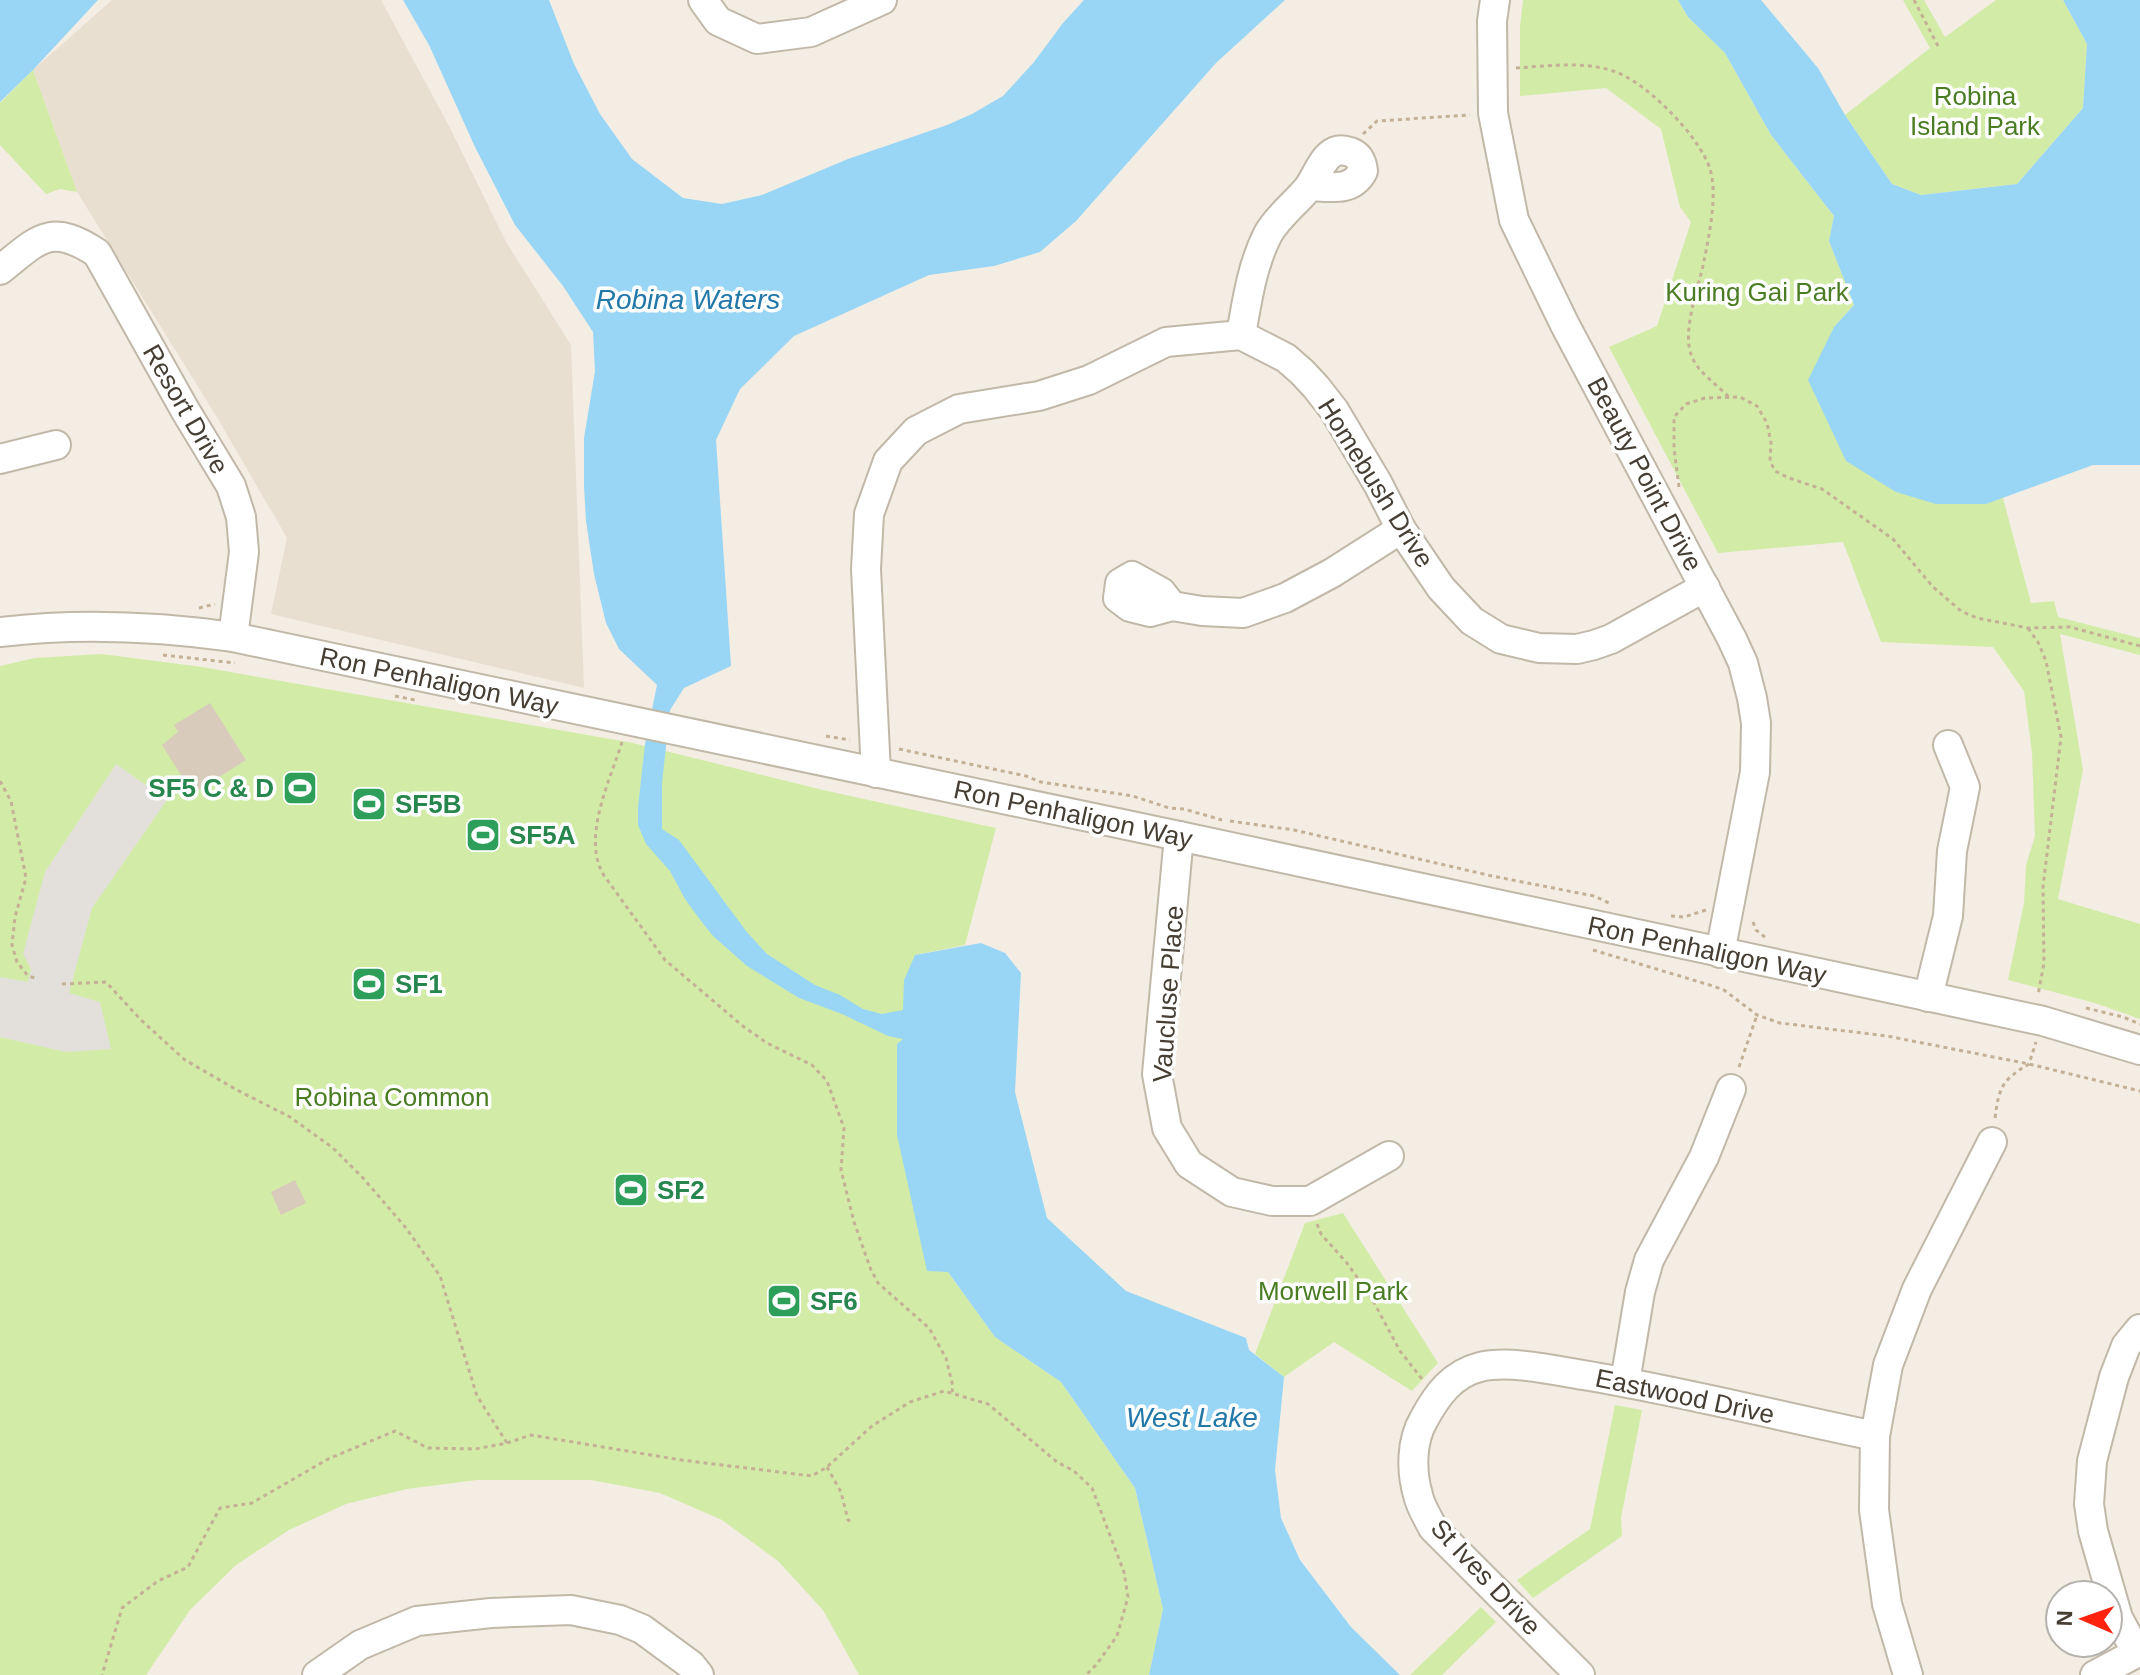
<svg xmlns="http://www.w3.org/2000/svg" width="2140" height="1675" font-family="Helvetica,sans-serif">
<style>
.residential{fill:#e8dfd1}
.green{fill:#d2eca8}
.parking{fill:#e3e0dc}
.water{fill:#99d6f6}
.building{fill:#d9cbbb}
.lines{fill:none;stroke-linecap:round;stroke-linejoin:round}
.minor-casing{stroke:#c2b8a8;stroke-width:32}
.path{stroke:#c3b095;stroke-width:3;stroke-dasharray:4 4;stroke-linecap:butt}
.minor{stroke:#fff;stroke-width:28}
.labels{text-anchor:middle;stroke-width:7;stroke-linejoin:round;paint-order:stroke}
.park-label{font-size:26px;fill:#4a7c22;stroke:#fff}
.street-label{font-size:26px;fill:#463d33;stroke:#fff}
.leisure-label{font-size:26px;font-weight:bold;fill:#27864d;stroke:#fff;text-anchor:start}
.water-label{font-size:28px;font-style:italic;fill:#2178a9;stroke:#fff}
</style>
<rect width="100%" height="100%" fill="#f3ede3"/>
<!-- residential -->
<path class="residential" d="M112,0H381L449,126L505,240L571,345L584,688L271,614L287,538L215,414L77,192L33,70Z"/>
<!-- green -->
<g class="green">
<path d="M1523,0H1678L1688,17L1725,53L1771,135L1834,216L1829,241L1854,305L1834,327L1985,503L2003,498L2031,603L2054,601L2058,617L2140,638V655L2060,634L2083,770L2058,899L2140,924V1019L2095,1003L2008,980L2024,903L2026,865L2035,836L2032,753L2024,691L1993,647L1881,642L1843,542L1718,553L1609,347L1657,326L1691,222L1680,207L1661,129L1606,88L1520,96V27Z"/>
<path d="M1903,0H1924L1945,37L1996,0H2063L2087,44L2083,108L2017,184L1921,195L1892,184L1845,115L1930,48Z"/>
<path d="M33,70L77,192L60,189L46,194L0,145V103Z"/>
<path d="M102,654L202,667L633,743L823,790L996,828L965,945L915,955L948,1272L995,1337L1061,1382L1135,1488L1163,1609L1149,1675H859L823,1610L778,1561L722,1520L660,1493L591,1480H477L407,1489L346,1504L289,1530L236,1565L190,1610L146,1675H0V666L35,658Z"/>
<path d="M1343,1213L1438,1363L1412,1391L1334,1342L1284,1377L1255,1354L1305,1223Z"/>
<path d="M1615,1405L1642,1410L1621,1518L1622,1536L1533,1598L1517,1580L1590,1529Z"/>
<path d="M1481,1607L1496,1622L1442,1675H1410Z"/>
</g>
<!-- parking -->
<path class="parking" d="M116,764L167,800L92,908L69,993L100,1002L111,1049L66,1052L0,1037V977L28,982L31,969L23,954L45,872Z"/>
<!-- water -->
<g class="water">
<path d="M0,0H98L33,70L0,102Z"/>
<path d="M403,0H549L574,64L600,114L632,159L683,198L722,204L762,195L848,159L947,125L972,114L1003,96L1034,62L1063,23L1084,0H1285L1216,63L1076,221L1040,252L994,266L929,275L794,336L740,389L716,440L731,666L684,688L670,710L662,783V829L679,840L746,931L767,954L815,985L840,995L863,1009L882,1014L903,1010L904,980L915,955L981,943L1005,953L1021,973L1015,1092L1047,1218L1126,1291L1246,1338L1249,1350L1284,1377L1275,1470L1281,1518L1300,1560L1351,1627L1400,1675H1149L1163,1609L1135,1488L1061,1382L995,1337L948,1272L927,1271L897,1135V1044L903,1039L888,1036L842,1014L799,998L747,966L713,936L701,921L685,899L670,871L646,844L638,825V807L645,744L657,685L619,649L606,623L594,574L586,521L584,486V438L595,371L593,332L563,286L515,225L475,147L429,45Z"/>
<path d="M1678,0H1761L1818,68L1845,115L1892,184L1921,195L2017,184L2083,108L2087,44L2063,0H2140V465H2093L1986,504H1936L1896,492L1846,461L1808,380L1834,327L1854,305L1829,241L1834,216L1771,135L1725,53L1688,17Z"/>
</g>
<!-- building -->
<g class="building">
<path d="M210,703L246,760L193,794L162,745L178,732L174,725Z"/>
<path d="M295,1180L306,1203L281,1215L271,1192Z"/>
</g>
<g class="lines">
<!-- minor casing -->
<g class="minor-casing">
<g id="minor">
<path d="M703,0L718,21L757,39L811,32L882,0"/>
<path d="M1495,0L1492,21L1493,113L1514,220L1565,325L1732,639L1743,663L1752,698L1756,723L1755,772L1720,953"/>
<path d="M0,270C39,239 50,222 97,253L185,410L231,486L241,517L244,552L233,637"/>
<path d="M1241,335C1247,301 1252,265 1268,234C1278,216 1296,203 1308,188C1319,174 1325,143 1350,152C1359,155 1362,162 1363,171C1352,192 1331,187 1310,186"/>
<path d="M0,459L56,445"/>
<path d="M1172,606L1161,592L1132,576L1120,583L1118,598L1130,607L1150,612L1172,606L1202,611L1243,613L1285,598L1332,573L1401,529"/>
<path d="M0,632C78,623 155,626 233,637L1179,836L2043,1021L2140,1050"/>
<path d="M876,773L866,569L869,514L888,461L916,431L959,409L1039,396L1089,380L1166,342L1241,335L1286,358L1302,372L1316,387L1334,410L1378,484L1401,529L1441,588L1472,621L1501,639L1539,648L1577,649L1594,645L1611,639L1705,587"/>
<path d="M1179,836L1157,1074L1167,1128L1189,1164L1232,1192L1272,1201H1310L1389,1156"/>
<path d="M1928,997L1948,916L1952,851L1965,787L1948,745"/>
<path d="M1625,1382L1640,1292L1649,1260L1704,1157L1731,1089"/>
<path d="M2137,1653L2118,1618L2093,1531L2089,1504L2092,1461L2114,1377L2126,1346L2140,1329"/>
<path d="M317,1675L360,1645L417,1621L491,1613L571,1610L620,1620L642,1629L691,1665L699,1675"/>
<path d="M1580,1675L1433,1528C1428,1518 1420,1506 1418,1495C1411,1471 1411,1441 1424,1419C1437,1395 1452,1374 1480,1367C1510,1360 1553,1370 1583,1375C1681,1391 1778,1416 1875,1436"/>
<path d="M1908,1675L1887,1604L1874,1510L1875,1436L1888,1365L1917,1289L1992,1142"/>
<path d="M2095,1675L2140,1651"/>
</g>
</g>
<!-- path -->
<g class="path">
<path d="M1914,0L1938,46"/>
<path d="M1516,68C1547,66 1583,61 1613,71C1646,81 1700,137 1710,169C1718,195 1709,235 1704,261C1699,287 1681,331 1692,357C1698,372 1717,385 1729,397"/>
<path d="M1363,134L1377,121L1470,115"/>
<path d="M1679,487L1674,448V417L1686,404L1705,398L1740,397L1757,406L1767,423L1771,443L1770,461L1775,471L1789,478L1822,489L1893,539L1933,587L1961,611L1977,618L2028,628L2070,627L2140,646"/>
<path d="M199,608L215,604"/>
<path d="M2028,628L2038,642L2046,661L2061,737L2043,887L2044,963L2038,995"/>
<path d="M163,655L235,663"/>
<path d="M395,696L415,700"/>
<path d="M826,736L850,740"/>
<path d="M622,742C610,781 582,836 603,874L665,960L744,1027L767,1043L812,1065L827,1081L844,1128L841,1170L854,1222L871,1270L878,1283L929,1328L946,1358L953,1387L952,1392"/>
<path d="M899,749L1026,776L1041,782L1133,796L1169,808L1184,809L1222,820"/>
<path d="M0,781L11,801L26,878L15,917L12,945L17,962L28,976L35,978"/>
<path d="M1230,821L1294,830L1492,876L1594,896L1609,903"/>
<path d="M1671,916L1684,917L1706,910"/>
<path d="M1753,922L1756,930L1766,938"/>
<path d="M1593,950L1713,986L1724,990L1757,1015L1780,1023L1887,1036L2029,1064L2140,1091"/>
<path d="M62,984L106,982L141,1020L185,1060L237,1090L290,1117L333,1148L363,1178L406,1228L440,1276L477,1396L507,1443L475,1449L428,1448L395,1431L328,1459L252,1503L220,1508L188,1567L158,1581L122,1608L102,1675"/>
<path d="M2086,1008L2123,1017L2140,1024"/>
<path d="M1739,1067L1757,1015"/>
<path d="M1995,1118C1999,1087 2002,1080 2029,1064L2036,1042"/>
<path d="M1317,1224L1321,1234L1346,1262L1370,1295L1400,1351L1422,1379"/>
<path d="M507,1443L531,1435L681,1460L812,1476L827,1467L872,1426L910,1402L944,1391L988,1404L1057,1462L1074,1471L1092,1488L1124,1572L1128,1597L1117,1636L1096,1665L1086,1675"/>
<path d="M827,1467L841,1492L848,1520L853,1522"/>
</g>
<!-- minor -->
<use href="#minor" class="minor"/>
</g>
<!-- icons -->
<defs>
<g id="stadium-square" transform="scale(1.8)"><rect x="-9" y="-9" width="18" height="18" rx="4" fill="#2e9e5b" stroke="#fff"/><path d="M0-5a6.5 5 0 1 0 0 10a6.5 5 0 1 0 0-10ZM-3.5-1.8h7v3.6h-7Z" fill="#fff"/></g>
</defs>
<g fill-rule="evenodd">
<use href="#stadium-square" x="300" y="788"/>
<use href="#stadium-square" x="369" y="804"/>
<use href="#stadium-square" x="483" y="835"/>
<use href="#stadium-square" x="369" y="984"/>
<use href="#stadium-square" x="631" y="1190"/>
<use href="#stadium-square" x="784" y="1301"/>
</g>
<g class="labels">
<!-- park labels -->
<g class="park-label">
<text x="1975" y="105">Robina<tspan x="1975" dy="30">Island Park</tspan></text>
<text x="1757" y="301">Kuring Gai Park</text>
<text x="392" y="1106">Robina Common</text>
<text x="1333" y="1300">Morwell Park</text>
</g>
<!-- street labels -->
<g class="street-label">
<text transform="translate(186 409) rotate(60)" y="9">Resort Drive</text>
<text transform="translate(1645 474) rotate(62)" y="9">Beauty Point Drive</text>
<text transform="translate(1376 483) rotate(58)" y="9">Homebush Drive</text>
<text transform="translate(439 681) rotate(12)" y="9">Ron Penhaligon Way</text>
<text transform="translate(1073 814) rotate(12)" y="9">Ron Penhaligon Way</text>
<text transform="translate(1707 950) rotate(12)" y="9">Ron Penhaligon Way</text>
<text transform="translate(1168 994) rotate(-86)" y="9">Vaucluse Place</text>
<text transform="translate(1685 1396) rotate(12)" y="9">Eastwood Drive</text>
<text transform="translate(1486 1577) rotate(47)" y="9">St Ives Drive</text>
</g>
<!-- leisure labels -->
<g class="leisure-label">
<text x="274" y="797" text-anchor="end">SF5 C &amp; D</text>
<text x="395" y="813">SF5B</text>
<text x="509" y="844">SF5A</text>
<text x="395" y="993">SF1</text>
<text x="657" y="1199">SF2</text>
<text x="810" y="1310">SF6</text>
</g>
<!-- water labels -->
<g class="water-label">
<text x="688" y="309">Robina Waters</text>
<text x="1192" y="1427">West Lake</text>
</g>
</g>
<!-- north arrow -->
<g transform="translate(2084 1619) rotate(272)"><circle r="38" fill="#ffffff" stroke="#b5b1ad" stroke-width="2"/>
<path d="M0-6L14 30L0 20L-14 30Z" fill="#ff230f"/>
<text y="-12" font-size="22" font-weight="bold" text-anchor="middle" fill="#463d33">N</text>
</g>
</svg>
